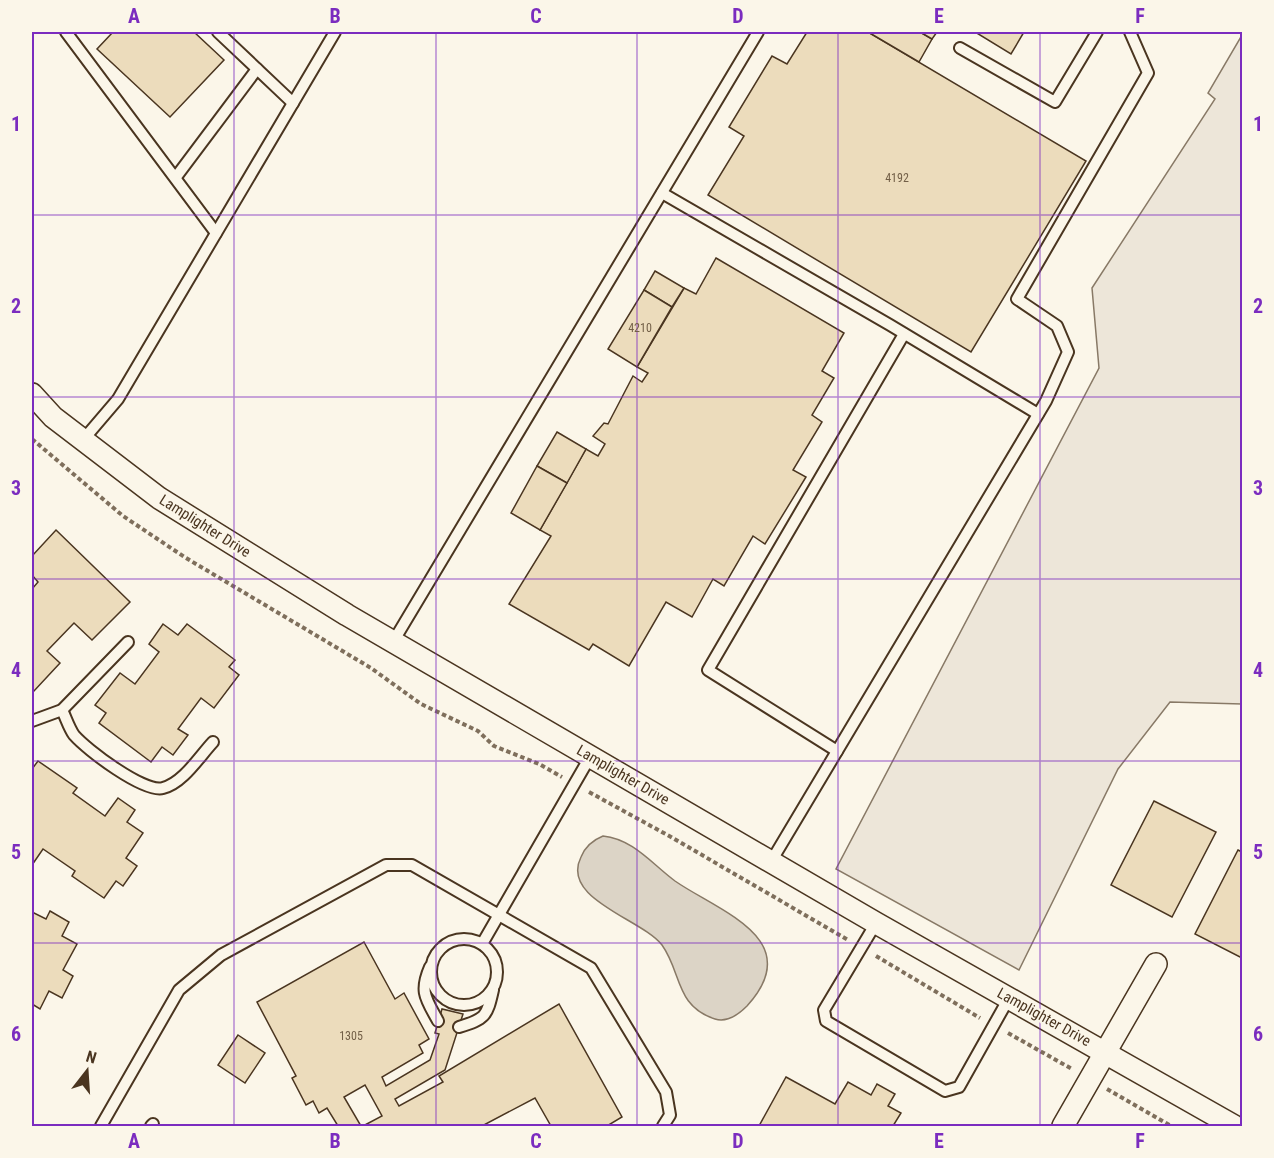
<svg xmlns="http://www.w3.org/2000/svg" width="1274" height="1158" font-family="'Roboto Condensed',sans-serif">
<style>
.green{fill:#ede6d9;stroke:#887966;stroke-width:1.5}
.water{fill:#dcd4c6;stroke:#887966;stroke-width:1.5}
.building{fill:#ecdcbc;stroke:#4a3520;stroke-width:1.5}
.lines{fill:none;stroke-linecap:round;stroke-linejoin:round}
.service-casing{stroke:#4a3520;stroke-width:14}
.minor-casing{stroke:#4a3520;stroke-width:24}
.path{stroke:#7f6f5c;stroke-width:4;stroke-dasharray:4.5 3;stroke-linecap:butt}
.service{stroke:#fbf6e9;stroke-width:10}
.minor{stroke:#fbf6e9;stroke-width:21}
.grid{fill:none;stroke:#7b2cbf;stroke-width:1.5;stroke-opacity:0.55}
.labels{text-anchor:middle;stroke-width:4.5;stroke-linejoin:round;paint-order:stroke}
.number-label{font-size:12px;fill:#725f47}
.street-label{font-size:15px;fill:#4a3520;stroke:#fbf6e9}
.neatline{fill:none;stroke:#7b2cbf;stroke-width:2}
.grid-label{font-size:20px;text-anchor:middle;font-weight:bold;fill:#7b2cbf}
</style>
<rect width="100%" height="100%" fill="#fbf6e9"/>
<!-- green -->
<path class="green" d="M1242,35V704L1170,702L1118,769L1019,970L836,869L1099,368L1092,288L1215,99L1208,93Z"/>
<!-- water -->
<path class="water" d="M603,836C633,839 652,864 675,881C718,911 808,939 747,1006C739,1014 727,1023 715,1019C675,1006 682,973 662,945C642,919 560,899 581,857C585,847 593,840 603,836Z"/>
<!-- building -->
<g class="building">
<path d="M113,32H194L224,60L170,117L97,49Z"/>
<path d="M807,32H868L1086,161L971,352L708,195L744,136L729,127L772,56L787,64Z"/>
<path d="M868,32H920L932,39L919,62Z"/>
<path d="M920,32H937L932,39Z"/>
<path d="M975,32H1024L1011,54Z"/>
<path d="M716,258L844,333L822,371L834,378L812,415L822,422L793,470L806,477L765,544L753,536L724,586L713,579L692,617L666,602L629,666L593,644L589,650L509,604L551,536L540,530L586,449L598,456L605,444L593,436L604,423L608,424L633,376L642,382L648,373L637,367L684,288L696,294Z"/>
<path d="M655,271L684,288L672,307L644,290Z"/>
<path d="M644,290L672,307L637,367L608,349Z"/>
<path d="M557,432L586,449L567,483L537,466Z"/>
<path d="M537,466L567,483L540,530L511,513Z"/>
<path d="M56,530L130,602L92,640L74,623L47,651L60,663L34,691L32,689V589L38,582L32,575V556Z"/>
<path d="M163,624L178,635L187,624L235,660L229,667L239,675L214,708L201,698L178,729L188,735L173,755L162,747L151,762L99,723L106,713L95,705L120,673L135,684L159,652L149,644Z"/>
<path d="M38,761L77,788L73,793L105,816L118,798L135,810L127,822L143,833L126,858L137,866L123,886L116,881L104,898L72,876L75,871L43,849L32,865V769Z"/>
<path d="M1154,801L1216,832L1172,917L1111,885Z"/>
<path d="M1238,850L1242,852V958L1195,934Z"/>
<path d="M50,911L69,922L62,936L77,944L63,970L73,976L62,998L49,991L40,1009L32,1004V912L46,919Z"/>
<path d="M364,942L395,999L404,993L429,1039L419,1045L423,1053L382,1077L386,1086L430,1060L439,1034L435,1033L442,1009L463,1014L445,1070L395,1099L399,1106L443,1082L439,1076L559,1004L622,1117L607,1126H551L535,1098L482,1126H363L382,1116L365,1085L344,1097L361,1126H338L327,1108L319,1113L313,1101L306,1105L292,1078L296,1076L257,1002Z"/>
<path d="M238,1035L265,1053L245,1083L218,1065Z"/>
<path d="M786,1077L835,1104L848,1082L871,1095L877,1084L895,1094L888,1106L901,1113L893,1126H759Z"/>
</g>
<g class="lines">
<!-- service casing -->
<g class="service-casing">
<g id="service">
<path d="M66,32L216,233"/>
<path d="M218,32L293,103"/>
<path d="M960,48L1055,102L1097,32"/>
<path d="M176,177L257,69"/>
<path d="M662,193L890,325L1038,414"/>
<path d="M83,440L118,399L335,32"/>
<path d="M393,642L758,32"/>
<path d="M62,710C66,718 69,728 74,735C87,750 144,793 163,788C183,783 199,757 213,742"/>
<path d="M32,721L62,710L128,642"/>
<path d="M837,751L708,670L904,334"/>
<path d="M772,860L1046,401L1068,352L1057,326L1017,299L1148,73L1130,32"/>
<path d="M876,923L824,1010L826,1021L945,1091L959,1087L1009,998"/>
<circle cx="464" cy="972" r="33"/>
<path d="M482,944L590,757"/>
<path d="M430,967C419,992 426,999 438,1021"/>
<path d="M459,1027C485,1019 487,1017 493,990"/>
<path d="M101,1126L179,990L221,955L386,865H412L591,968L666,1092L670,1115L663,1126"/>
<path d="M151,1126L153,1124"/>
</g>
</g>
<!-- minor casing -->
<g class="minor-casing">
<g id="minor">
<path d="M32,394L53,417L159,498L347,615L876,923L1234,1126"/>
<path d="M1063,1126L1156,964"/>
</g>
</g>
<!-- path -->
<g class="path">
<path d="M32,439L123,516L186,558L371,668L421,704L478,731L494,746L539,764L562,777"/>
<path d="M589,792L671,837L848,940"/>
<path d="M876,956L980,1018"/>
<path d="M1008,1033L1072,1069"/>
<path d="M1107,1089L1171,1126"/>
</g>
<!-- service -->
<use href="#service" class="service"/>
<!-- minor -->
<use href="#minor" class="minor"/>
</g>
<!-- grid -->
<path class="grid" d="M234,32V1126M436,32V1126M637,32V1126M838,32V1126M1040,32V1126M32,215H1242M32,397H1242M32,579H1242M32,761H1242M32,943H1242"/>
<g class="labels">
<!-- number labels -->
<g class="number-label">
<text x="897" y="182">4192</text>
<text x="640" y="332">4210</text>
<text x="351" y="1040">1305</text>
</g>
<!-- street labels -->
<g class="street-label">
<text transform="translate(205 526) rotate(32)" y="5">Lamplighter Drive</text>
<text transform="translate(623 775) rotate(30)" y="5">Lamplighter Drive</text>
<text transform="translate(1044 1017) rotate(29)" y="5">Lamplighter Drive</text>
</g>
</g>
<!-- border -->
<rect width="1274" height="1158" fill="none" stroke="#fbf6e9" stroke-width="66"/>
<!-- north arrow -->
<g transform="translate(87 1071) rotate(17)" stroke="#fbf6e9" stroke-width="4.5" paint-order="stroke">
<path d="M0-4.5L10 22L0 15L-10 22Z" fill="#4a3520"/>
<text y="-9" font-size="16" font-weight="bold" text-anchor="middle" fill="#4a3520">N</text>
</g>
<rect x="33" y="33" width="1208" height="1092" class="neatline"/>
<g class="grid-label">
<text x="134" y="23">A</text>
<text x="335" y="23">B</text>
<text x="536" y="23">C</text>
<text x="738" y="23">D</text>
<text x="939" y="23">E</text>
<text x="1140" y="23">F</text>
<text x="16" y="131">1</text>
<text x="1258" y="131">1</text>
<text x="16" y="313">2</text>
<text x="1258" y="313">2</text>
<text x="16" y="495">3</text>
<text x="1258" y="495">3</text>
<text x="16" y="677">4</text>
<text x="1258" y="677">4</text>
<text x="16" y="859">5</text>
<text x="1258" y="859">5</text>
<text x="16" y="1041">6</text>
<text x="1258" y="1041">6</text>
<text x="134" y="1148">A</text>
<text x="335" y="1148">B</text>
<text x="536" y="1148">C</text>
<text x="738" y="1148">D</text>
<text x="939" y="1148">E</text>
<text x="1140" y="1148">F</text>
</g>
</svg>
